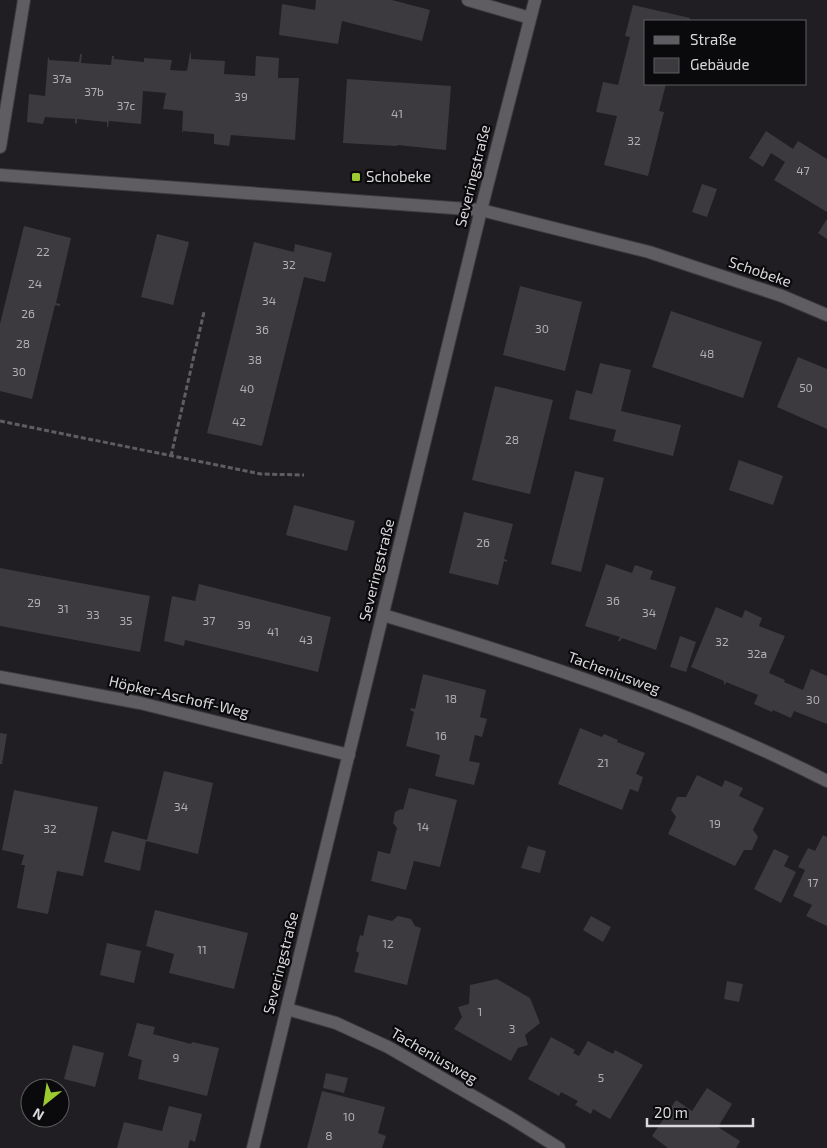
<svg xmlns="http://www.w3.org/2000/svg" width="827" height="1148" font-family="'Exo 2',sans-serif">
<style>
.building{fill:#3c3a3f}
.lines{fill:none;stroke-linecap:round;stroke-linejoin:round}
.lane-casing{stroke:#3c3a3e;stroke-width:14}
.street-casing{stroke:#3c3a3e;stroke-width:14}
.path{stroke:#5f5d62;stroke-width:3;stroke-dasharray:5 2.5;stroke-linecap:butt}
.lane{stroke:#5f5c62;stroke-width:12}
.street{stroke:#5f5c62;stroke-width:12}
.poi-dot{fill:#9dca30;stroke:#0a090b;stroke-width:2}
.labels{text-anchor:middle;stroke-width:4.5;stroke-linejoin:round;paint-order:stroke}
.number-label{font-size:12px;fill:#b2b0b4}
.street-label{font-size:15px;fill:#dad8db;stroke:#0a090b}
.poi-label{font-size:15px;fill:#dad8db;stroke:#0a090b;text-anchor:start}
</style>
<rect width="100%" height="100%" fill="#201e23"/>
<!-- building -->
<g class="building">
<path d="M316,0H392L430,10L422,41L342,21L338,44L279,35L282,4L315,10Z"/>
<path d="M633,5L690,18V21H646V84H666L659,111L664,112L648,176L604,165L617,116L596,112L603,82L618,85L630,37L625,36Z"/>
<path d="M190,53H191V59L225,61L224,74L255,76L256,56L279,58L278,78H299L295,140L231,135L229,146L214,144V134L183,131L182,134L183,111L163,109L166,93L143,91L141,124L109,121L108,127H107V122L77,119V123L75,124V119L45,117L43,124L27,122L29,94L45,96L48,57L49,58V60L79,62L80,54H82L81,63L111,65L112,56H114V59L144,62V58L172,60L170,70L186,71L187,69V71Z"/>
<path d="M347,79L451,86L446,150L397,145V146L343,143Z"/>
<path d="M766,131L793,149L798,141L827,159V212L774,180L785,162L771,153L763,167L749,158Z"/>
<path d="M702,184L717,189L707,217L692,212Z"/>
<path d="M827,219V239L818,233Z"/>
<path d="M24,226L71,238L56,303L60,304V306L55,305L32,399L0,391V324Z"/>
<path d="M157,234L189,242L173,305L141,297Z"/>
<path d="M254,242L294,252L295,244L332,253L325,282L304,277L262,446L207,433Z"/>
<path d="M520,286L582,302L565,371L503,355Z"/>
<path d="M671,311L762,342L743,398L652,367Z"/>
<path d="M798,357L827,369V429L777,407Z"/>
<path d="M600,363L631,370L621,411L681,425L673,456L613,441L616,430L569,419L576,390L592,394Z"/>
<path d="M495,386L553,400L530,494L472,480Z"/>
<path d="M739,460L783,476L773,505L729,490Z"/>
<path d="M575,471L604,478L581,572L551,564Z"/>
<path d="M294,505L355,521L347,551L286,535Z"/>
<path d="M464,512L513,524L504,559L507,560V562L504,561L498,585L449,573Z"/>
<path d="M606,564L632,573L635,565L653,571L650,579L676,587L656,650L622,638L620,641H618L620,637L585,626Z"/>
<path d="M0,568L150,596L140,652L0,626Z"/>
<path d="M199,584L331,617L318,672L185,640L184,646L164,641L172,596L195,601Z"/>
<path d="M716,607L742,618L745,610L762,618L759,626L785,636L769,673L785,680L784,682L803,690L811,669L827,676V724L794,711L791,718L773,710L772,712L754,704L758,695L726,682L725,685L724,684V681L691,667Z"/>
<path d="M680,636L696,642L686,672L670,667Z"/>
<path d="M423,674L486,690L480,717L487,719L482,737L475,735L469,761L480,763L474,785L435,776L440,755L406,746L414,712L410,710L411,708L415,709Z"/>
<path d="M580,728L602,737L604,734L618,740L617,742L645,753L636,774L643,777L638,792L630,789L622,810L558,784Z"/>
<path d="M0,733L7,734L2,764H0Z"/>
<path d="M164,771L213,783L198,854L146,841L140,871L104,862L112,831L147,840Z"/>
<path d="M697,775L722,787L725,780L743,788L739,796L764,808L753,830L758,837L752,850H744L735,866L668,834L676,817L671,810L677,797H686Z"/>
<path d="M409,788L457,800L440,867L414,861L406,890L371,881L378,851L390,854L397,828L393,823L395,812L401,809L403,810Z"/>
<path d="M14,790L98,807L83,876L57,871L48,914L17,908L25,865H21L24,855L2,850Z"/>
<path d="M823,835L827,837V926L806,916L812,905L793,896L805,870L798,867L808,848L815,851Z"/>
<path d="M528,846L546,851L540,873L521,868Z"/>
<path d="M774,849L789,856L784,866L796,872L781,903L754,889Z"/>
<path d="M155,910L248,933L234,989L169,973L174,954L146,946Z"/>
<path d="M368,915L392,921L398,916L411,919L415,926L421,928L407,985L354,972L359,953L356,951L360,935L363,936Z"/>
<path d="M591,916L611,927L603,942L583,930Z"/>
<path d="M107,943L141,951L134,983L100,975Z"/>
<path d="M497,979L530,998L540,1023L525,1035L528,1045L518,1048L511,1061L454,1029L462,1017L458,1007L469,1004L470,985Z"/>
<path d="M727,981L743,984L739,1002L724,999Z"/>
<path d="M137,1023L155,1027L153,1034L191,1044L192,1042L219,1048L207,1096L138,1079L142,1060L128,1056Z"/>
<path d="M551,1037L575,1050L573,1053L579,1056L588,1041L613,1054L615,1050L643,1065L610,1119L593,1109L591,1114L575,1105L578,1101L561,1092L559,1096L528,1079Z"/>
<path d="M73,1045L104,1053L95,1087L64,1079Z"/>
<path d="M326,1073L348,1078L344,1093L323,1088Z"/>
<path d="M707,1088L732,1104L718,1127L740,1141L736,1148H668L652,1136L676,1100L692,1111Z"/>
<path d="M322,1091L385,1107L378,1133L386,1136L382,1148H307Z"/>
<path d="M169,1106L202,1114L195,1142L190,1140L188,1148H117L124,1122L162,1131Z"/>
</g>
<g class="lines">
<!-- lane casing -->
<g class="lane-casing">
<g id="lane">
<path d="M468,0L530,18"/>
<path d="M0,147L24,0"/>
</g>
</g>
<!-- street casing -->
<g class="street-casing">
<g id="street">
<path d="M0,175L481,210L649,252L782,296L827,315"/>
<path d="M383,615C534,660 686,709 827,781"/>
<path d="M0,677L140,703L349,755"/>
<path d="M287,1009L336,1023L388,1047L511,1118L559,1148"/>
<path d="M253,1148L481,210L535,0"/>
</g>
</g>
<!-- path -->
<g class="path">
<path d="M0,421L261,474L304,475"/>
<path d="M171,456L204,312"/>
</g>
<!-- lane -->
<use href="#lane" class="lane"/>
<!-- street -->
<use href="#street" class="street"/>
</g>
<!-- markers -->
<rect class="poi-dot" x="351" y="172" width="10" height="10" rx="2.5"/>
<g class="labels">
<!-- number labels -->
<g class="number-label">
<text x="62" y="83">37a</text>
<text x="94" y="96">37b</text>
<text x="241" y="101">39</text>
<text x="126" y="110">37c</text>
<text x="397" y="118">41</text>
<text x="634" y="145">32</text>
<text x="803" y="175">47</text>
<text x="43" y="256">22</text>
<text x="289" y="269">32</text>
<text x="35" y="288">24</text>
<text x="269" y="305">34</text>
<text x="28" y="318">26</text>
<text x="542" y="333">30</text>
<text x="262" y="334">36</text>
<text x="23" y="348">28</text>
<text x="707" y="358">48</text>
<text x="255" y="364">38</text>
<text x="19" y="376">30</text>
<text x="806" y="392">50</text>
<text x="247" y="393">40</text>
<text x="239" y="426">42</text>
<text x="512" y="444">28</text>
<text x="483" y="547">26</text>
<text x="613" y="605">36</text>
<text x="34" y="607">29</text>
<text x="63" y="613">31</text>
<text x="649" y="617">34</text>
<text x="93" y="619">33</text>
<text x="126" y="625">35</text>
<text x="209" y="625">37</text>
<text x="244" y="629">39</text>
<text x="273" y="636">41</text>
<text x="306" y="644">43</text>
<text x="722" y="646">32</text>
<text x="757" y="658">32a</text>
<text x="451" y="703">18</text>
<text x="813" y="704">30</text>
<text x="441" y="740">16</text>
<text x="603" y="767">21</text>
<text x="181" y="811">34</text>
<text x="715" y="828">19</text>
<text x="423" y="831">14</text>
<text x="50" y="833">32</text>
<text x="813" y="887">17</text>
<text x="388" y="948">12</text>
<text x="202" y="954">11</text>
<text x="480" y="1016">1</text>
<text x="512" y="1033">3</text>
<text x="176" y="1062">9</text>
<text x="601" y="1082">5</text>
<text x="349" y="1121">10</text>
<text x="329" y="1140">8</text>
</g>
<!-- street labels -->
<g class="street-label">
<text transform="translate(473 176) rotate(-76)" y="5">Severingstraße</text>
<text transform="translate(760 272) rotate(19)" y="5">Schobeke</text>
<text transform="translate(377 570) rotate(-76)" y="5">Severingstraße</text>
<text transform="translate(614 673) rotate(20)" y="5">Tacheniusweg</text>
<text transform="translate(179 697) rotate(13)" y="5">Höpker-Aschoff-Weg</text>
<text transform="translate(281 963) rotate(-76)" y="5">Severingstraße</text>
<text transform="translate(434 1056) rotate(30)" y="5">Tacheniusweg</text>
</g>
<!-- poi labels -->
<g class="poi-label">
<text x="366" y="182">Schobeke</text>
</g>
</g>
<!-- legend -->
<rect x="644" y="20" width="162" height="65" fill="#0a090b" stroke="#5d5c5e"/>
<rect x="654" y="36" width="25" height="8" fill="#5f5c62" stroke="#5d5c5e"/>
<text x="690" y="45" font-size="15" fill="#dad8db">Straße</text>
<rect x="654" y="58" width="25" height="15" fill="#3c3a3f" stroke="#5d5c5e"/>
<text x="690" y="70" font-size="15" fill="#dad8db">Gebäude</text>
<!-- north arrow -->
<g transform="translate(45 1103) rotate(210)"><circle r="24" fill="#0a090b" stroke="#5d5c5e"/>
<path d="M0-4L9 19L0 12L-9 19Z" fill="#9dca30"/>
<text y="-8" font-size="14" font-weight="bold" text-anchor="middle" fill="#dad8db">N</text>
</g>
<!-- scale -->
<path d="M647 1118v8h106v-8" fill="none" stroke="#dad8db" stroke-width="2.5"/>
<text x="654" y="1118" font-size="15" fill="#dad8db" stroke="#0a090b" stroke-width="4" paint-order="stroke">20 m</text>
</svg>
